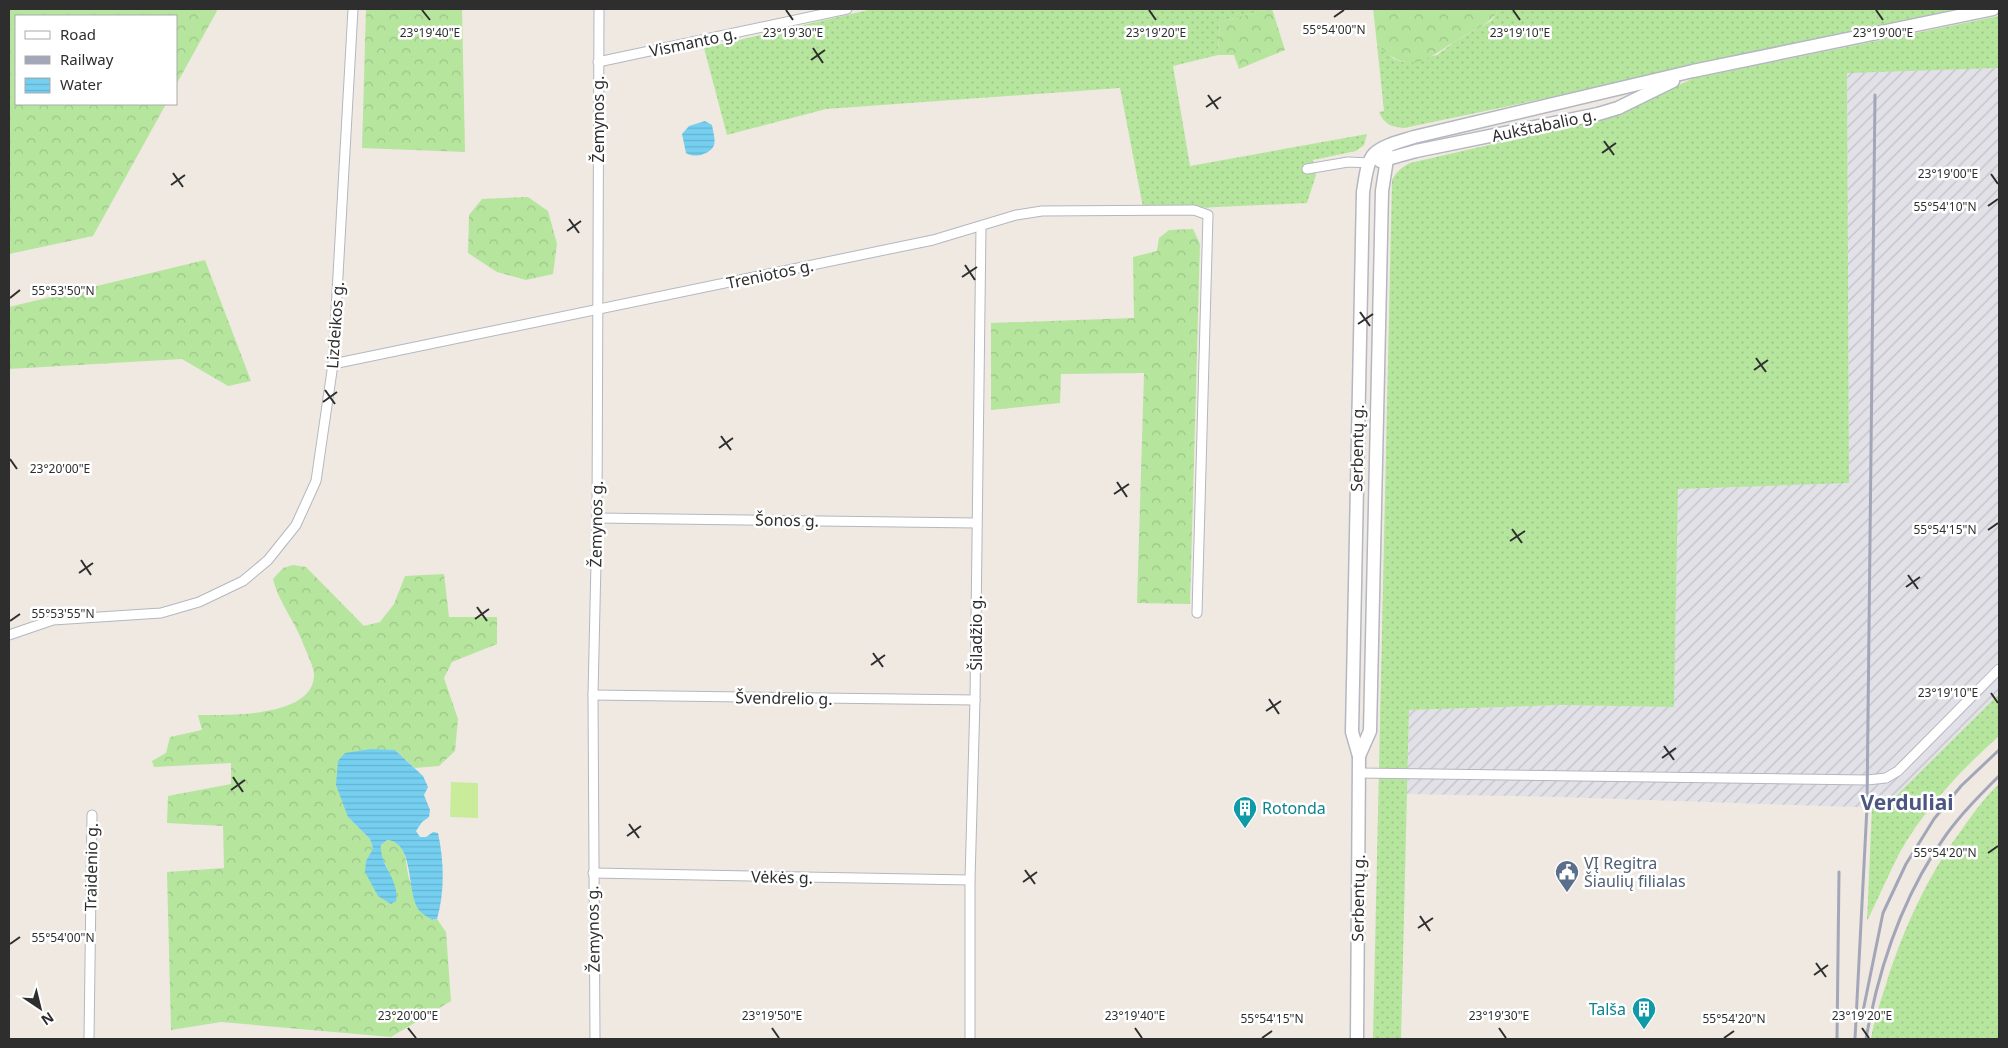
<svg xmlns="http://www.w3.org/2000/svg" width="2008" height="1048" font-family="'Noto Sans',sans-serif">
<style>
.industrial{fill:url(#industrial-furrows)}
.grass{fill:url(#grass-dots)}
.forest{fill:url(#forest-crowns)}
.pitch{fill:#c9ec9a}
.water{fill:url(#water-rules)}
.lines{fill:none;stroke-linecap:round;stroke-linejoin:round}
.minor-casing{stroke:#b4b7c1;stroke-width:11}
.secondary-casing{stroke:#b4b7c1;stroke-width:15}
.minor{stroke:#fff;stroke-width:9}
.secondary{stroke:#fff;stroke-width:12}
.rail{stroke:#a3a6b8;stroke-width:3}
.ticks{fill:none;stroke:#2e2e2e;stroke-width:2}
.labels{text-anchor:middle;stroke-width:5;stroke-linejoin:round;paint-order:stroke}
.street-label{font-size:16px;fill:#2e2e2e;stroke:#fff}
.culture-label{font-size:16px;fill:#0d838f;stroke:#fff;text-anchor:start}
.service-label{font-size:16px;fill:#4e5e75;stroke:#fff;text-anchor:start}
.district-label{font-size:21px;font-weight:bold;fill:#4d5680;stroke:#fff}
.ticks-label{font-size:12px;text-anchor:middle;fill:#2e2e2e;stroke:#fff;stroke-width:5;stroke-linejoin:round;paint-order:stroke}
</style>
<defs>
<pattern id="industrial-furrows" width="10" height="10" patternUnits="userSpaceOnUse" patternTransform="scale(1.25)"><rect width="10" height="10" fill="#e3e1e8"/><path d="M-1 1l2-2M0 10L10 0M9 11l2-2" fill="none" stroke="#c3c1c7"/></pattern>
<pattern id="grass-dots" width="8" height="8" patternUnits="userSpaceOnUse" patternTransform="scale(1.25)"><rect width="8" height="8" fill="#b6e59e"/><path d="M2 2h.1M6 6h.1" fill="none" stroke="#9dc588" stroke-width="1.8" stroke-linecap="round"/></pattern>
<pattern id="forest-crowns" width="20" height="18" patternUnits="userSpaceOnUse" patternTransform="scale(1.25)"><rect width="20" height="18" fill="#b6e59e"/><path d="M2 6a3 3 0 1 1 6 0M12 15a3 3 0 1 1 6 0" fill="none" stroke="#9dc588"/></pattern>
<pattern id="water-rules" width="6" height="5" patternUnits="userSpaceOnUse" patternTransform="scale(1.25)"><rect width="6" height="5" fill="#75cff0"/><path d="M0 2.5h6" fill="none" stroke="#66b2ce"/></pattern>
</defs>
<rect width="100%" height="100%" fill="#efe9e1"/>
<!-- industrial -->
<path class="industrial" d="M1999,68V694L1884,808L1560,797L1407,794L1409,710L1561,705L1674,707L1678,489L1849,482L1847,72Z"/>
<!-- grass -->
<g class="grass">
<path d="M873,9H1269L1220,22L1218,55L1173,66L1190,166L1367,134L1364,145L1356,151L1313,160L1316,175L1307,203L1196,208L1143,207L1120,88L826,109L727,135L704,48Z"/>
<path d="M1500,9H1972L1404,128C1391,127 1384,124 1379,112L1384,111L1377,44L1394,59L1403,62L1437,55L1457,40L1491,21Z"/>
<path d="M1999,16V68L1847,73L1849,483L1678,489L1674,707L1561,705L1409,710L1401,1039H1373L1392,180C1396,172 1402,167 1410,163L1593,121L1619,113L1694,78Z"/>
<path d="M1999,694V736C1961,770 1925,808 1900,852C1888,875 1878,899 1867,921L1872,807L1884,808Z"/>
<path d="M1999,784V1039H1871C1874,1020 1881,1000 1887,981C1905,925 1928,875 1963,828C1974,812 1985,797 1999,784Z"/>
</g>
<!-- forest -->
<g class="forest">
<path d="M9,9H215L217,11L176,85V16H16V104H166L93,236L9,254Z"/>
<path d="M366,9H462L465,152L362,148Z"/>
<path d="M1269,9H1272L1285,50L1239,69L1234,55H1218L1220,22Z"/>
<path d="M1373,9H1500C1487,27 1474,29 1457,40C1426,60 1408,77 1377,44Z"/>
<path d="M528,197L548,211L557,244L553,274L526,280L497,272L468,253L469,215L482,199Z"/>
<path d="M1193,229L1200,244L1190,604L1137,603L1144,373L1061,374L1060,403L991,410V323L1134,318L1133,257L1157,251L1159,238L1169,230Z"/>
<path d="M205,260L251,381L228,386L182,359L9,369V307Z"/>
<path d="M293,565L306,567L364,626L380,622L394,604L405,576L444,574L449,617H497V644L452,662L444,678L458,719L455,751L439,766L415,768L395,750L348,817L370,839L373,850L366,861L387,867L380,855L381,845L387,840C410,842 404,866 410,881C415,894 425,907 432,920L437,919L446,932L451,1001L391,1037L221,1022L171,1030L167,872L224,868L223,826L167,823L168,796L231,784V763L154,767L152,761L166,753L170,737L202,730L198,715C227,715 315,718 314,674C314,667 305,649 302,641C294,620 278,601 273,579L283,568Z"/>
</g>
<!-- pitch -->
<path class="pitch" d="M451,782L478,783V818L450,817Z"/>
<!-- water -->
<g class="water">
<path d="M705,121L712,125C715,141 719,149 701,155C695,156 691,156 686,153L682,134L689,126Z"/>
<path d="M371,749L395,750L423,776L428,787L424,795L430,810L429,817L422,822L416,831L420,837H426L433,832L438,833C444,861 445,891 437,919L432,920C428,917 422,914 419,910C406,892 415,842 387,840L381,845C379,865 400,880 396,901L391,904L378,896L365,872L366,861L373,849L370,839L348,817L336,785L338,761L345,753Z"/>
</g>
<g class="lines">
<!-- minor casing -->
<g class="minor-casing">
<g id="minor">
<path d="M598,62L847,9"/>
<path d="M1307,169L1348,162L1370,163"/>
<path d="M333,364L933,240L1016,215L1042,211L1194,210L1208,215L1197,613"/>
<path d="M597,518L976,523"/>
<path d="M9,635L53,620L161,613L199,602L243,581L268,560L296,525L316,481L333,364L353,9"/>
<path d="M593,695L975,700"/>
<path d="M1359,773L1867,780L1886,778L1898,771L1999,669"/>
<path d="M593,873L970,880"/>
<path d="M89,1039L92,815"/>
<path d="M595,1039L593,695L597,518L599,9"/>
<path d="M970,1039V880L975,700L981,227"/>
</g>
</g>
<!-- secondary casing -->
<g class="secondary-casing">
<g id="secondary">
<path d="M1380,161L1416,151L1598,114L1618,108L1673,81"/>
<path d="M1359,756L1370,731L1382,191L1387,159L1386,147"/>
<path d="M1357,1039L1359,756L1352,732L1363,192C1365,182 1366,163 1374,154C1383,145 1402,141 1414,137L1693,71L1993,9"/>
</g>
</g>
<!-- minor -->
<use href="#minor" class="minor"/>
<!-- secondary -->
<use href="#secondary" class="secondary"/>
<!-- rail -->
<g class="rail">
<path d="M1862,1016L1883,913L1906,864L1934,819L1961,786L1999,750"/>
<path d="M1837,1039L1839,872"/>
<path d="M1855,1039L1867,807L1875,95"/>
<path d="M1866,1039C1879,966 1902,896 1946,835C1961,814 1980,795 1999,776"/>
</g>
</g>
<!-- ticks -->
<path class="ticks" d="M422,10L430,20M786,10L793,20M1149,10L1156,20M1513,10L1520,20M1876,10L1883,20M1334,17L1344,10M813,48L823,63M811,60L825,50M1208,95L1218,109M1206,107L1221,97M1604,141L1614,155M1602,153L1616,143M173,173L183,187M1991,174L1998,184M171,185L185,175M1988,206L1998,199M569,219L579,233M567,231L581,221M965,265L975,280M962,277L977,267M10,298L20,290M1360,312L1370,326M1358,324L1373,314M1756,358L1766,372M1754,370L1768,360M325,390L335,404M323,402L337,392M721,436L731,450M719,448L733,438M10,459L17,469M1117,482L1127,497M1114,494L1129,484M1512,529L1522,543M1988,530L1998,523M1510,541L1525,531M81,560L91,575M79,573L93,563M1908,575L1918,589M1906,587L1920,577M477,607L487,621M475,619L489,609M10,621L20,614M873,653L883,667M871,665L885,655M1991,693L1998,703M1269,699L1279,714M1266,711L1281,701M1664,746L1674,760M1662,758L1676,748M233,777L243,792M231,790L245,780M629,824L639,838M627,836L641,826M1988,853L1998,846M1025,870L1035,884M1023,882L1037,872M1420,916L1430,931M1418,928L1433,918M10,944L20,937M1816,963L1826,977M1814,975L1828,965M408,1028L416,1038M772,1028L779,1038M1135,1028L1142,1038M1499,1028L1506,1038M1862,1028L1869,1038M1262,1038L1272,1031M1724,1038L1734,1031"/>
<!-- icons -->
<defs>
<g id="building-pin" transform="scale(1.25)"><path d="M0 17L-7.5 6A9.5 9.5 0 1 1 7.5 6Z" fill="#0f9aa8" stroke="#fff"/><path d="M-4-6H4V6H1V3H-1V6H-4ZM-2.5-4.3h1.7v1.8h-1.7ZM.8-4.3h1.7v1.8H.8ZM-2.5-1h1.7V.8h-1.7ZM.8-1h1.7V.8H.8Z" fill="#fff"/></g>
<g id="civic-pin" transform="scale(1.25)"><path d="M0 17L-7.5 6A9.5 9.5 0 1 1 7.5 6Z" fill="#5c6f8a" stroke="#fff"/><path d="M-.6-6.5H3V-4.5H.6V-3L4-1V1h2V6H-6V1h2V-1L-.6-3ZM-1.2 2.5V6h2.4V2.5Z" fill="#fff"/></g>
</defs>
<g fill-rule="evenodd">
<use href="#building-pin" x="1245" y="808"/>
<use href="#civic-pin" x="1567" y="872"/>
<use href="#building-pin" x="1644" y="1009"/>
</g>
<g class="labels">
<!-- street labels -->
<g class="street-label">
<text transform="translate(693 42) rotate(-12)" y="6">Vismanto g.</text>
<text transform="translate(598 119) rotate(-90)" y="6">Žemynos g.</text>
<text transform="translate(1544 125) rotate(-12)" y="6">Aukštabalio g.</text>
<text transform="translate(770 274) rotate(-12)" y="6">Treniotos g.</text>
<text transform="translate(335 325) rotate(-86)" y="6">Lizdeikos g.</text>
<text transform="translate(1357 448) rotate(-89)" y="6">Serbentų g.</text>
<text transform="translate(787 520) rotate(1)" y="6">Šonos g.</text>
<text transform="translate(596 524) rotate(-89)" y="6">Žemynos g.</text>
<text transform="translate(976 633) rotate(-90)" y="6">Šiladžio g.</text>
<text transform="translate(784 698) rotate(1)" y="6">Švendrelio g.</text>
<text transform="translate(91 867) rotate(-89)" y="6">Traidenio g.</text>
<text transform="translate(782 877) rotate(1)" y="6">Vėkės g.</text>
<text transform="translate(1358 898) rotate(-89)" y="6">Serbentų g.</text>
<text transform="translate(593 929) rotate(-91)" y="6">Žemynos g.</text>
</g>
<!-- culture labels -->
<g class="culture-label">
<text x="1262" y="814">Rotonda</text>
<text x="1626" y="1015" text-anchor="end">Talša</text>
</g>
<!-- service labels -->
<g class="service-label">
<text x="1584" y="869">VĮ Regitra<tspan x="1584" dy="18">Šiaulių filialas</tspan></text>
</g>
<!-- district labels -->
<g class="district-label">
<text x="1907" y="810">Verduliai</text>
</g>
</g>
<g class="ticks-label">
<text x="1334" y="34">55°54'00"N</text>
<text x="430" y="37">23°19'40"E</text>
<text x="793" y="37">23°19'30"E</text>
<text x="1156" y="37">23°19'20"E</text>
<text x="1520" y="37">23°19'10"E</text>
<text x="1883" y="37">23°19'00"E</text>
<text x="1948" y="178">23°19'00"E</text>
<text x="1945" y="211">55°54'10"N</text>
<text x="63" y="295">55°53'50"N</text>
<text x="60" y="473">23°20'00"E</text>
<text x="1945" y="534">55°54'15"N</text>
<text x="63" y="618">55°53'55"N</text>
<text x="1948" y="697">23°19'10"E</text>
<text x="1945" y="857">55°54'20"N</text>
<text x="63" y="942">55°54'00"N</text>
<text x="408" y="1020">23°20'00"E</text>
<text x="772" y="1020">23°19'50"E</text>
<text x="1135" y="1020">23°19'40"E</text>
<text x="1499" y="1020">23°19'30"E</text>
<text x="1862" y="1020">23°19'20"E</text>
<text x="1272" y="1023">55°54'15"N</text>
<text x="1734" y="1023">55°54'20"N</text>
</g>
<!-- border -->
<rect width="2008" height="1048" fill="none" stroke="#2e2e2e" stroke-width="20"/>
<!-- legend -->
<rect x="15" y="15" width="162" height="90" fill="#ffffff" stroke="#ababab"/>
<rect x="25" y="31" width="25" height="8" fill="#ffffff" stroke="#ababab"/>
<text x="60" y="40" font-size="15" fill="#2e2e2e">Road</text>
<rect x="25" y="56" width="25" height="8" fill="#a3a6b8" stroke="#ababab"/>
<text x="60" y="65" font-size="15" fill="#2e2e2e">Railway</text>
<rect x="25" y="78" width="25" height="15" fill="url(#water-rules)" stroke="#ababab"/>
<text x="60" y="90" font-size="15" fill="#2e2e2e">Water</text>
<!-- north arrow -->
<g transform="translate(40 1008) rotate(145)" stroke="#ffffff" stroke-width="4" paint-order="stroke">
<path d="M0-4L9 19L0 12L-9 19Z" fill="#2e2e2e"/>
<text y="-8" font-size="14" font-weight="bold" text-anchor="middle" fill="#2e2e2e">N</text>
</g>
</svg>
